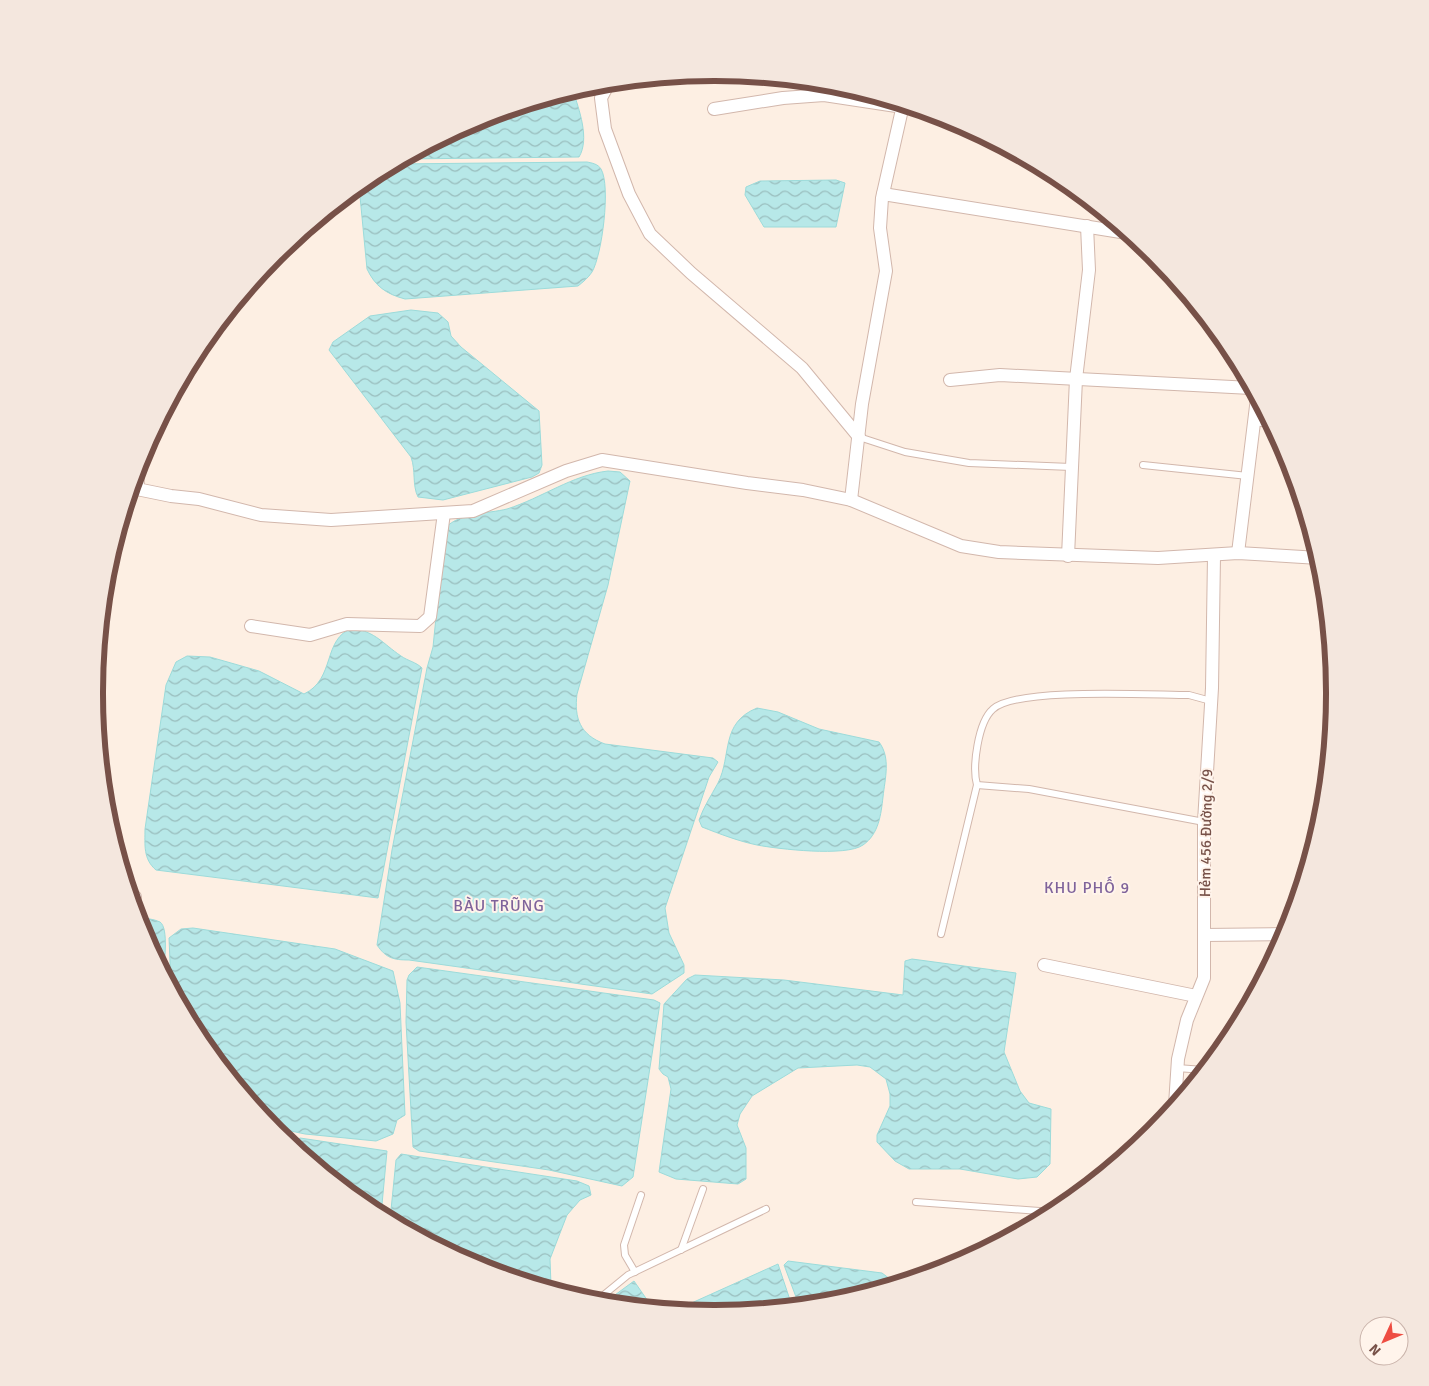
<svg xmlns="http://www.w3.org/2000/svg" width="1429" height="1386" font-family="Signika,sans-serif">
<style>
.water{fill:url(#water-waves);stroke:#9cdbda}
.lines{fill:none;stroke-linecap:round;stroke-linejoin:round}
.lane-casing{stroke:#d2b7ac;stroke-width:8}
.street-casing{stroke:#d2b7ac;stroke-width:14}
.lane{stroke:#fff;stroke-width:6}
.street{stroke:#fff;stroke-width:12}
.labels{text-anchor:middle;stroke-width:4;stroke-linejoin:round;paint-order:stroke}
.street-label{font-size:15px;fill:#775148;stroke:#fff4eb}
.neighbourhood-label{font-size:16px;letter-spacing:1px;fill:#7f639b;stroke:#fff4eb}
.rim{fill:none;stroke:#775148;stroke-width:6}
</style>
<defs>
<pattern id="water-waves" width="16" height="10" patternUnits="userSpaceOnUse" patternTransform="scale(1.25)"><rect width="16" height="10" fill="#b7e8e8"/><path d="M0 5q4-4 8 0t8 0" fill="none" stroke="#9abebe"/></pattern>
</defs>
<rect width="100%" height="100%" fill="#fdefe3"/>
<!-- water -->
<g class="water">
<path d="M573,91C579,109 590,139 579,157L403,159L477,120Z"/>
<path d="M587,162C592,163 598,164 601,169C611,186 602,255 592,272C588,278 583,282 578,286L405,299C386,294 375,286 367,269L359,186L370,177L395,164Z"/>
<path d="M836,180L845,183L836,227H764L745,195L746,187L760,181Z"/>
<path d="M411,310L438,313L448,322L451,336L461,347L539,411L542,465L539,473L532,477L443,500L418,497C412,485 416,471 411,457L329,350L333,342L370,316Z"/>
<path d="M608,471L620,472L630,481L608,585L577,694C574,718 580,735 605,744L713,758L718,762L709,777L665,908L669,933L684,965V973L652,994L409,960C393,960 386,958 377,945L392,850L427,668L433,647L445,528C461,512 487,514 507,509C542,498 572,475 608,471Z"/>
<path d="M353,628C377,633 382,643 401,656C408,661 416,662 422,668L378,898L156,870C143,859 145,845 145,829L166,685L176,662L187,656L210,657L259,671L304,694C336,679 322,638 353,628Z"/>
<path d="M757,708L778,712L819,729L879,742C891,758 885,778 883,797C881,814 879,834 863,845C846,857 778,849 757,845C738,841 720,834 702,827L699,820C704,806 711,796 718,783C732,755 720,723 757,708Z"/>
<path d="M137,917C144,918 154,919 160,922C169,928 164,963 164,973L141,930Z"/>
<path d="M193,928L335,949L393,971L400,1003L405,1115L397,1120L393,1134L376,1141L305,1134L272,1127L198,1037L171,985L169,938L181,929Z"/>
<path d="M912,959L1016,973L1004,1052L1020,1091L1029,1103L1051,1109L1050,1164L1037,1177L1018,1179L960,1169H909L895,1161L877,1142V1135L890,1106V1094L886,1079L870,1067L857,1065L798,1068L752,1096L740,1114L737,1125L746,1148V1179L738,1184L676,1179L659,1172L671,1089L668,1077L663,1074L659,1069L664,1004L687,979L695,975L784,980L903,995L905,961Z"/>
<path d="M417,967L654,1000L660,1003L633,1177L622,1186L549,1170L419,1151L413,1147L406,1022L407,980L409,975Z"/>
<path d="M300,1138L387,1151L381,1215L370,1209L294,1147L295,1142Z"/>
<path d="M401,1154L577,1181L589,1186L591,1195L580,1200L567,1215L550,1259L551,1285L548,1288L477,1266L390,1220L396,1160Z"/>
<path d="M788,1261L882,1273L890,1279V1285L835,1302L799,1305L784,1265Z"/>
<path d="M778,1264L792,1306L714,1313L676,1310Z"/>
<path d="M634,1281L652,1307L604,1303Z"/>
</g>
<g class="lines">
<!-- lane casing -->
<g class="lane-casing">
<g id="lane">
<path d="M859,437L905,452L969,463L1071,467"/>
<path d="M140,459L141,490"/>
<path d="M1143,465L1248,476"/>
<path d="M977,785L1029,789L1204,822"/>
<path d="M941,934L977,785C972,767 978,722 993,709C1017,687 1152,695 1189,695L1211,701"/>
<path d="M1177,1068L1204,1070"/>
<path d="M916,1202L1053,1212"/>
<path d="M681,1250L703,1189"/>
<path d="M635,1272L625,1255L624,1245L641,1195"/>
<path d="M595,1302L628,1275L766,1209"/>
</g>
</g>
<!-- street casing -->
<g class="street-casing">
<g id="street">
<path d="M609,83L601,98L605,129L629,194L650,234L691,273L802,368L859,437"/>
<path d="M714,109L783,98L824,95L903,107"/>
<path d="M883,194L1127,233"/>
<path d="M950,380L1000,375L1251,388"/>
<path d="M1255,419L1269,421"/>
<path d="M132,488L171,496L199,499L261,515L331,520L473,511L566,471L602,460L747,483L803,490L851,500L961,546L999,552L1158,558L1238,553L1319,558"/>
<path d="M851,500L862,404L886,271L880,228L882,198L903,105"/>
<path d="M1238,553L1257,398"/>
<path d="M1068,556L1076,379L1089,270L1087,226"/>
<path d="M251,626L310,635L347,624L420,626L430,617L444,513"/>
<path d="M131,897H135"/>
<path d="M1204,935L1286,934"/>
<path d="M1044,965L1196,996"/>
<path d="M1175,1105L1178,1059L1187,1020L1204,978V822L1212,688L1214,556"/>
</g>
</g>
<!-- lane -->
<use href="#lane" class="lane"/>
<!-- street -->
<use href="#street" class="street"/>
</g>
<g class="labels">
<!-- street labels -->
<g class="street-label">
<text transform="translate(1206 833) rotate(-89)" y="5">Hẻm 456 Đường 2/9</text>
</g>
<!-- neighbourhood labels -->
<g class="neighbourhood-label">
<text x="1087" y="893">KHU PHỐ 9</text>
<text x="499" y="911">BÀU TRŨNG</text>
</g>
</g>
<!-- crop -->
<path d="M0 0H1429V1386H0ZM714 81H715A611 611 0 0 1 1326 692V694A611 611 0 0 1 715 1305H714A611 611 0 0 1 103 694V692A611 611 0 0 1 714 81Z" fill="#f4e7de" fill-rule="evenodd"/>
<path class="rim" d="M714 81H715A611 611 0 0 1 1326 692V694A611 611 0 0 1 715 1305H714A611 611 0 0 1 103 694V692A611 611 0 0 1 714 81Z"/>
<!-- north arrow -->
<g transform="translate(1384 1341) rotate(226)"><circle r="24" fill="#fff4eb" stroke="#c9b3aa"/>
<path d="M0-4L9 19L0 12L-9 19Z" fill="#ee4d42"/>
<text y="-8" font-size="14" font-weight="bold" text-anchor="middle" fill="#775148">N</text>
</g>
</svg>
